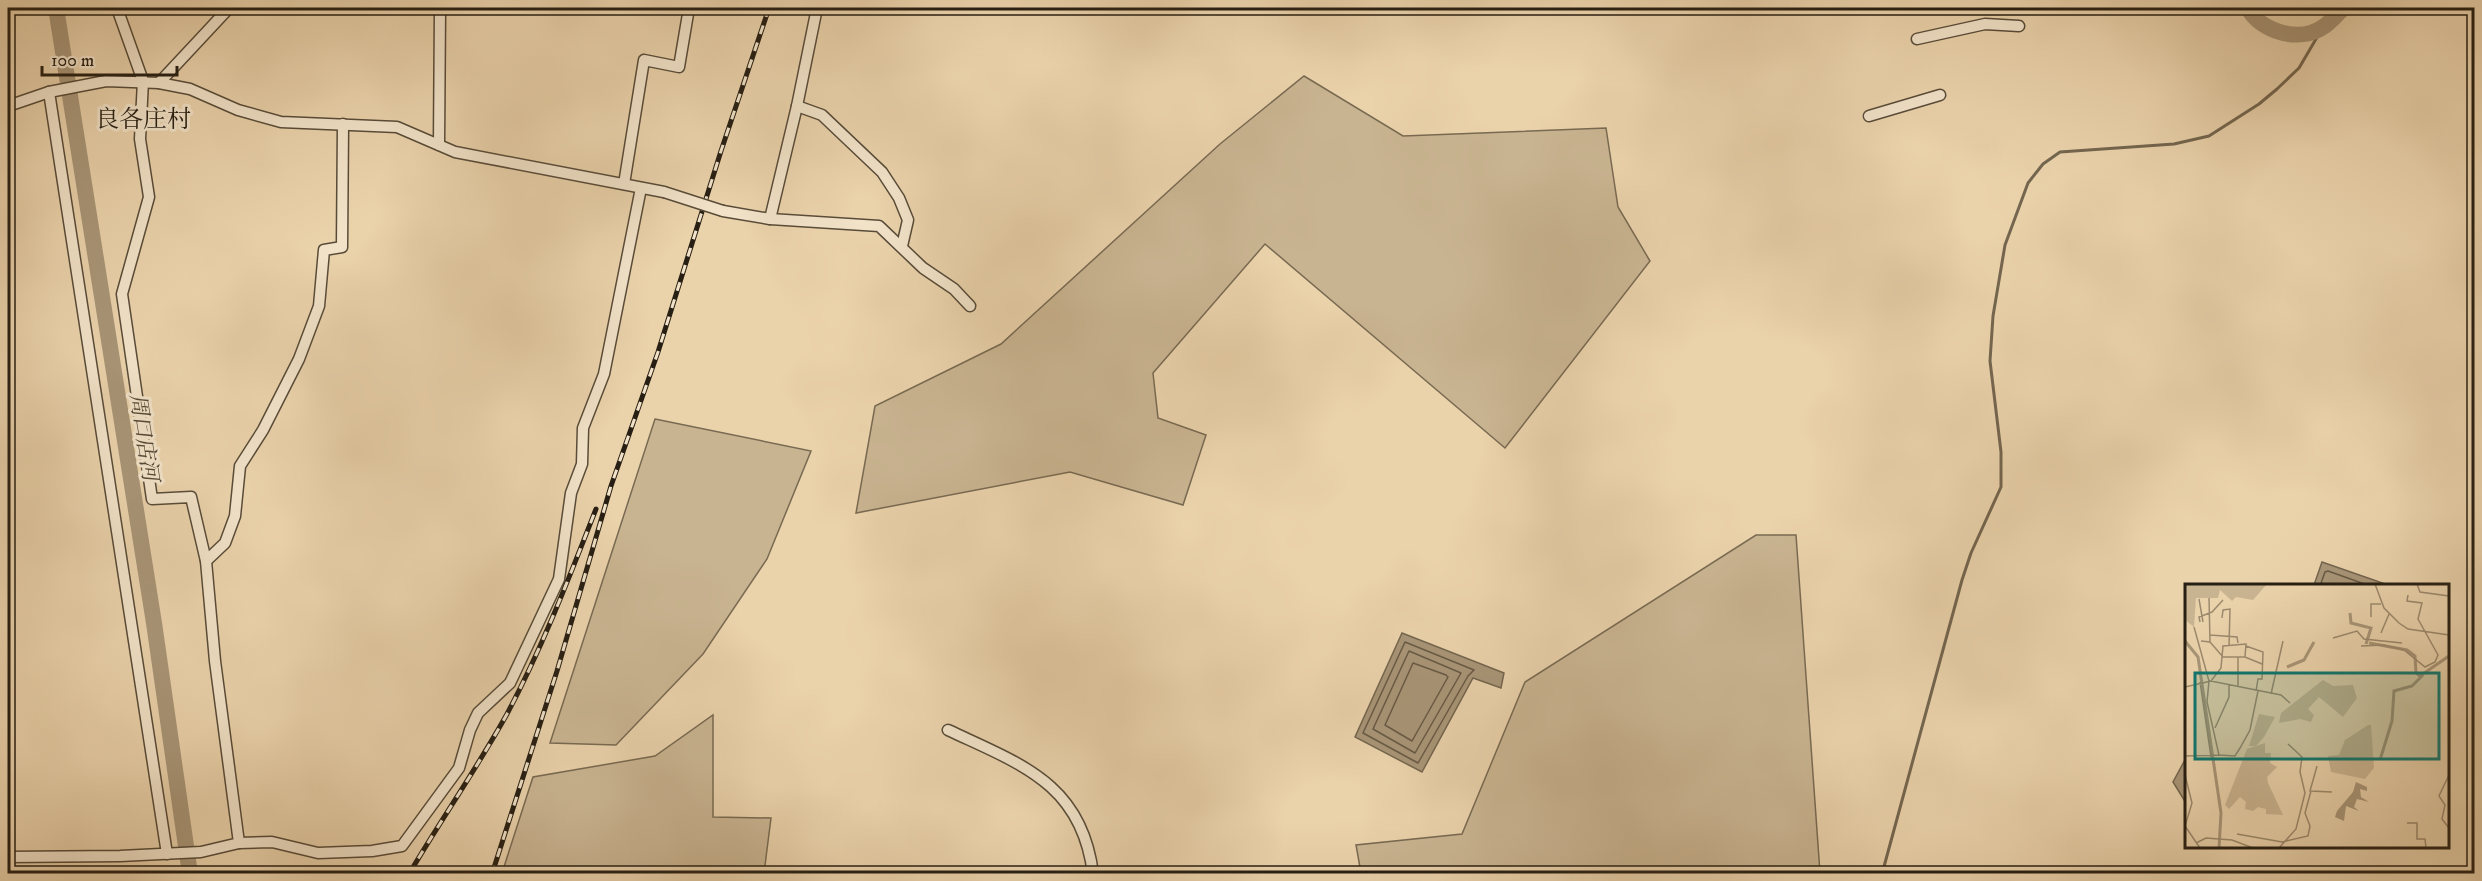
<svg xmlns="http://www.w3.org/2000/svg" width="2482" height="881" font-family="'IM FELL DW Pica','Noto Serif SC',serif">
<style>
.green{fill:#c9b491;stroke:#786a52;stroke-width:1.5}
.water{fill:#a89577;stroke:#74664f;stroke-width:1.5}
.lines{fill:none;stroke-linecap:round;stroke-linejoin:round}
.shore{stroke:#685a45;stroke-width:1.5}
.stream{stroke:#74664f;stroke-width:3}
.river{stroke:#a89577;stroke-width:16}
.minor-casing{stroke:#584c39;stroke-width:13}
.minor{stroke:#f1e2c8;stroke-width:10}
.rail-casing{stroke:#271f13;stroke-width:5}
.rail{stroke:#f1e2c8;stroke-width:3;stroke-dasharray:9;stroke-linecap:butt}
.minor-bridge-casing{stroke:#584c39;stroke-width:13;stroke-linecap:butt}
.minor-bridge{stroke:#f1e2c8;stroke-width:10}
.labels{text-anchor:middle;stroke-width:6;stroke-linejoin:round;paint-order:stroke}
.water-label{font-size:22px;font-style:italic;fill:#544836;stroke:#f1e2c8}
.quarter-label{font-size:24px;fill:#271f13;stroke:#f1e2c8}
.inset-river{fill:none;stroke:#a89577;stroke-width:3}
.inset-road{fill:none;stroke:#9c8a6e;stroke-width:1.5}
.view{fill:#0f766e;fill-opacity:0.15;stroke:#0f766e;stroke-width:3}
.inset-edge{fill:none;stroke:#271f13;stroke-width:3}
</style>
<rect width="100%" height="100%" fill="#ead2ab"/>
<filter id="stains"><feTurbulence type="fractalNoise" baseFrequency=".00333" numOctaves="4"/><feColorMatrix values="0 0 0 0 .2 0 0 0 0 .09 0 0 0 0 .02 0 0 0 .5 -.17"/></filter>
<radialGradient id="worn" r=".72"><stop offset=".6" stop-color="#630" stop-opacity="0"/><stop offset="1" stop-color="#630" stop-opacity=".3"/></radialGradient>
<!-- green -->
<g class="green">
<path d="M1304,76L1403,136L1606,128L1618,207L1650,261L1505,448L1265,244L1153,373L1158,418L1206,435L1183,505L1070,472L856,513L875,406L1001,344L1220,144Z"/>
<path d="M655,419L811,451L767,559L703,654L616,745L550,743Z"/>
<path d="M1756,535H1796L1820,873H1361L1356,845L1462,834L1525,682Z"/>
<path d="M713,715V817L771,818L764,873H502L533,777L655,756Z"/>
</g>
<!-- water -->
<g class="water">
<path d="M2322,562L2388,585H2314Z"/>
<path d="M1402,633L1504,673L1501,688L1473,678L1422,772L1355,737Z"/>
<path d="M2186,758V803L2173,782Z"/>
</g>
<g class="lines">
<!-- shore -->
<g class="shore">
<path d="M2320,586L2325,572L2328,571L2370,586"/>
<path d="M1405,642L1474,670L1468,676L1418,763L1363,733Z"/>
<path d="M1409,651L1461,673L1415,753L1373,729Z"/>
<path d="M1413,663L1446,675L1448,677L1412,741L1385,725Z"/>
</g>
<!-- stream -->
<path class="stream" d="M1882,874L1962,580L1971,553L2001,487V452L1990,361L1993,316L2005,245L2028,183L2043,164L2060,152L2174,144L2209,136L2259,104L2277,89L2299,68L2323,27"/>
<!-- river -->
<g class="river">
<path d="M56,8L154,623L190,874"/>
<path d="M2248,8C2260,32 2300,43 2323,27C2331,22 2337,14 2344,8"/>
</g>
<!-- minor casing -->
<g class="minor-casing">
<g id="minor">
<path d="M1917,39L1985,24L2019,26"/>
<path d="M159,83L229,8"/>
<path d="M49,92L167,854"/>
<path d="M8,106L49,92L106,81L159,83L190,89L238,110L281,122L397,127L455,152L664,192"/>
<path d="M797,106L822,115L882,172L899,198L908,220L902,246"/>
<path d="M1869,116L1940,95"/>
<path d="M439,145L440,8"/>
<path d="M624,184L644,60L679,67L689,8"/>
<path d="M723,211L770,219L879,226L923,268L954,289L970,306"/>
<path d="M770,219L797,106L817,8"/>
<path d="M206,561L225,543L235,516L240,466L263,430L299,359L319,306L324,250L342,247L343,124"/>
<path d="M948,730C1020,764 1082,783 1093,874"/>
<path d="M239,843L272,842L318,853L372,851L402,846L459,768L470,730L478,713L510,683L559,579L571,493L582,464L583,428L604,374L641,188"/>
<path d="M8,857L120,856L201,852L239,843L215,661L206,561L191,497L152,499L122,294L149,197L140,139L143,81L117,8"/>
</g>
</g>
<!-- minor -->
<use href="#minor" class="minor"/>
<!-- rail casing -->
<g class="rail-casing">
<g id="rail">
<path d="M409,874C441,820 477,768 507,714C542,648 569,578 596,509"/>
<path d="M492,874L557,671L611,486L658,352L721,151L769,8"/>
</g>
</g>
<!-- rail -->
<use href="#rail" class="rail"/>
<!-- minor-bridge casing -->
<g class="minor-bridge-casing">
<path id="minor-bridge" d="M664,192L723,211"/>
</g>
<!-- minor-bridge -->
<use href="#minor-bridge" class="minor-bridge"/>
</g>
<g class="labels">
<!-- water labels -->
<g class="water-label">
<text transform="translate(145 437) rotate(81)" y="8">周口店河</text>
</g>
<!-- quarter labels -->
<g class="quarter-label">
<text x="143" y="127">良各庄村</text>
</g>
</g>
<!-- overview -->
<g transform="translate(2185 584)">
<rect width="264" height="264" fill="#ead2ab"/>
<path d="M0,0H82L68,16L51,13L47,17L35,6L33,14H11L9,43L0,36ZM138,96L148,102L168,101L172,114L158,133L134,113L123,125L129,131L126,138L115,135L94,139L96,129ZM74,130L90,133L79,153L71,162H64ZM183,141H186L189,184L180,195L146,188L143,172L154,171L160,156ZM80,159V169H86L85,179L92,183L82,193L83,199L98,231L81,230V225L73,223L68,227L60,225L61,218L55,213L44,225L40,221L62,165Z" fill="#c9b491"/>
<path d="M171,198L182,203V207L175,205L176,213L184,218L172,215L169,223L174,227L161,222L159,237L150,233L152,227L168,208Z" fill="#a89577"/>
<path class="inset-river" d="M165,29L166,39L186,44L181,60M0,57L13,73L36,229L34,264M184,59L222,66L230,72L231,89L235,92L264,72M102,83L119,76L129,58M195,176L207,137L209,107L227,102L238,91"/>
<path class="inset-road" d="M190,0L199,24L214,39L223,45L264,51M232,0L235,8L264,12M24,14L25,58M14,15L18,38M186,33V20H196M37,34L38,26L45,25L44,62M15,38L14,33L27,28L38,16M196,49L204,30M25,51L52,53L53,59M148,54L172,47L179,55L217,59M16,57L25,58L38,73H60L77,80M61,62L78,68L77,95H73L71,107M176,62L199,61L219,66L240,83L250,78L253,71L233,35L237,19L222,17L223,11M26,97L36,84L38,62L61,60L60,73M15,98L26,173M0,103L26,97L96,111L105,119M53,103V73M86,110L98,57M30,144L44,113V101M34,171L50,172L55,164L65,146L73,107M0,172L34,171L22,118L24,97L9,43M132,182L125,207L147,208M0,191L7,219L0,242L15,264M264,191L254,212L260,221L257,235L264,244M222,239H232V255H240L241,264M52,250L97,258L123,252L125,242L120,229L126,207M11,259L21,254L47,256L68,264M94,264L111,245L120,209L115,188L117,173L103,160"/>
<path class="view" d="M10,89H254V175H10Z"/>
<rect width="264" height="264" class="inset-edge"/>
</g>
<!-- margin -->
<rect width="2482" height="881" fill="none" stroke="#ead2ab" stroke-width="30"/>
<rect x="9" y="9" width="2464" height="863" fill="none" stroke="#271f13" stroke-width="3"/>
<rect x="15" y="15" width="2452" height="851" fill="none" stroke="#271f13" stroke-width="1.5"/>
<!-- scale -->
<path d="M42 66v9h135v-9" fill="none" stroke="#271f13" stroke-width="3"/>
<text x="51" y="66" font-size="18" fill="#271f13" stroke="#f1e2c8" stroke-width="4.5" paint-order="stroke">100 m</text>
<rect width="100%" height="100%" filter="url(#stains)"/>
<rect width="100%" height="100%" fill="url(#worn)"/>
</svg>
